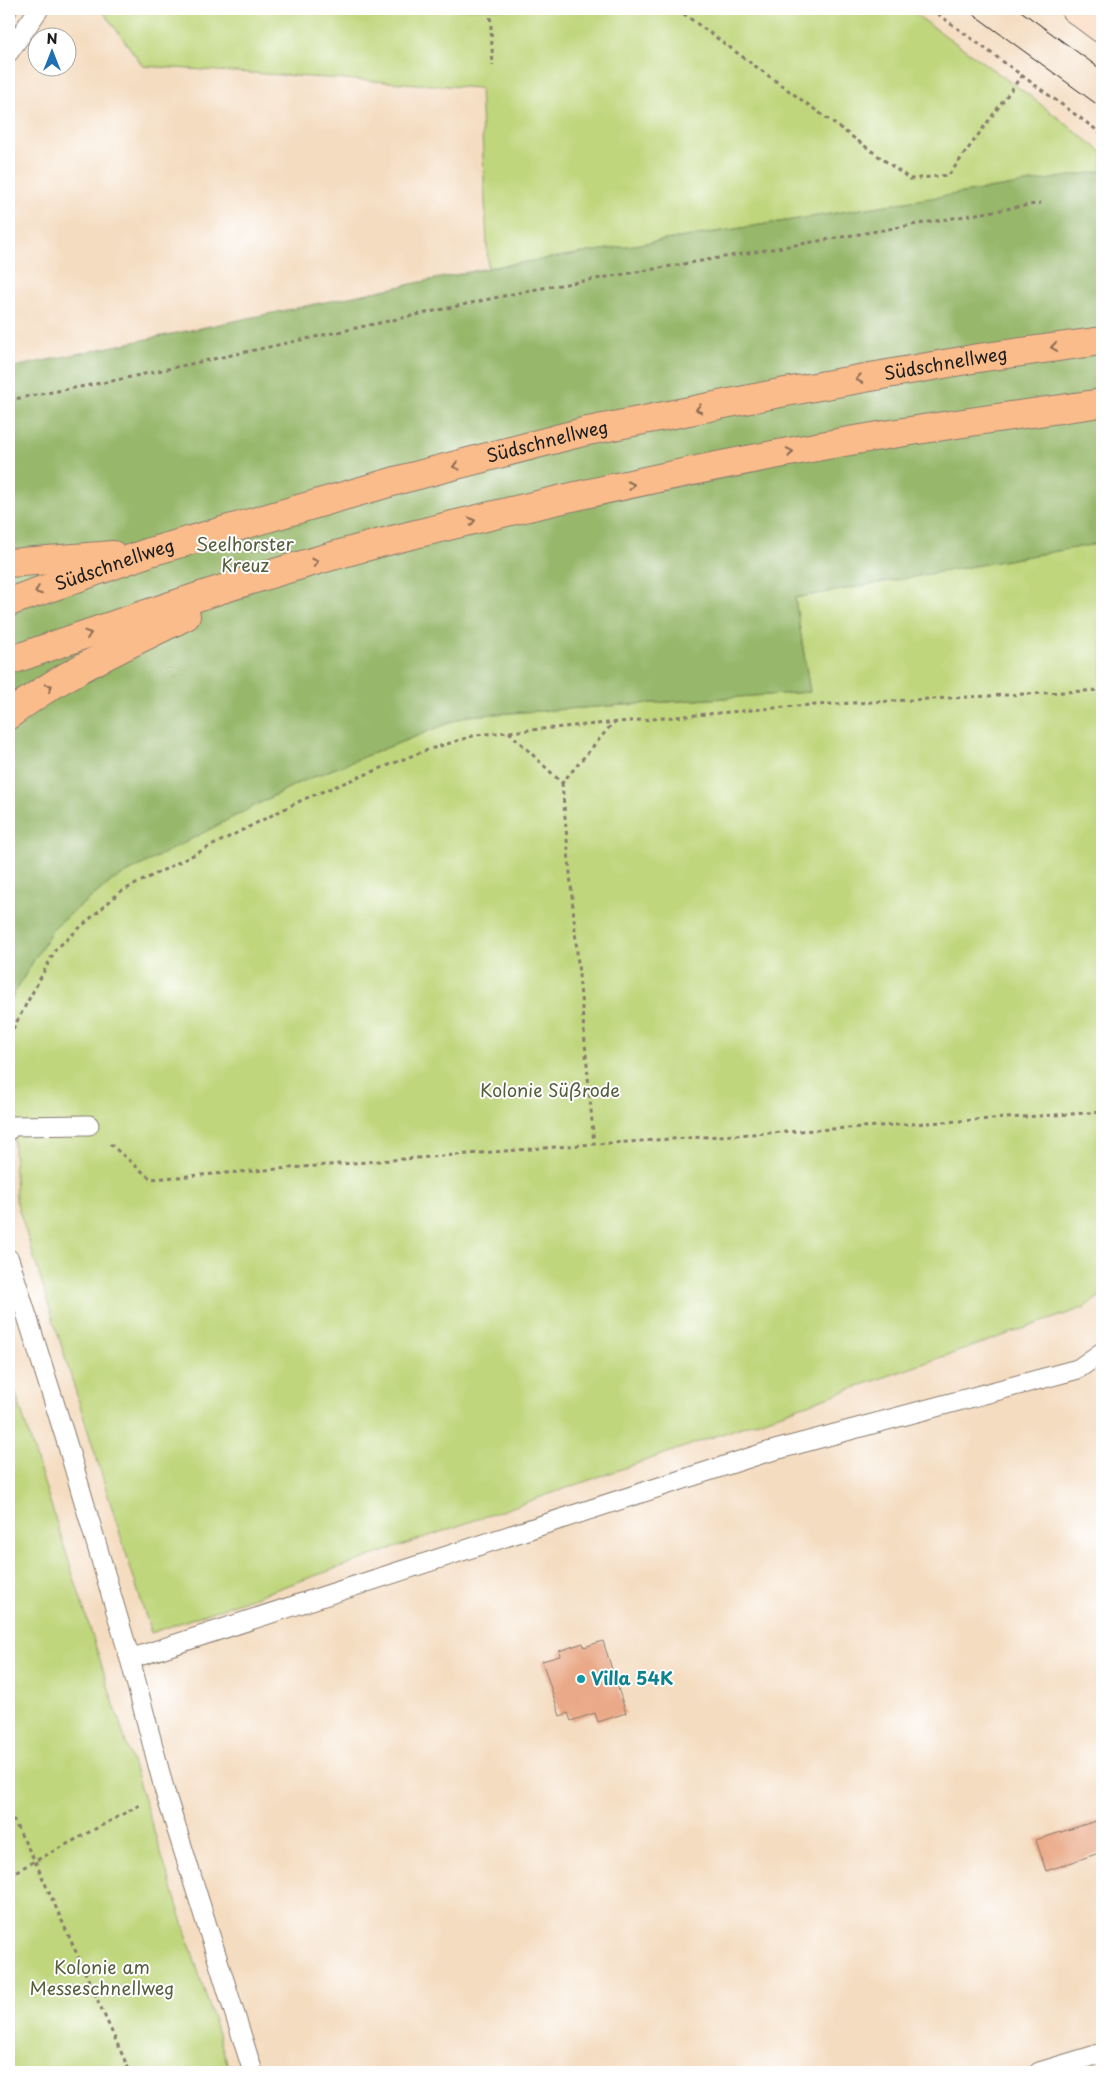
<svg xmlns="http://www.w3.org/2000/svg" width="1111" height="2081" font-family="'Playpen Sans',sans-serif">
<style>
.green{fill:#bfd67b;stroke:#6e794c}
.forest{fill:#97b76b;stroke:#5a6a44}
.building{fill:#eaaa89}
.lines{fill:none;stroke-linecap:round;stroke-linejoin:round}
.lane-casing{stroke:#887c6e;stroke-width:21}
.secondary-casing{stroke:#887c6e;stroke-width:30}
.highway-casing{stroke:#887c6e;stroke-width:30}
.path{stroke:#887c6e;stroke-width:3;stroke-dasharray:4 4;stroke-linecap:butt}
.lane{stroke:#fff;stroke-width:19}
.secondary{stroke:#fde4d1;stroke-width:28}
.highway{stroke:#fabc8b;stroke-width:28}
.tram{stroke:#1c1c1c;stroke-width:1}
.oneway{stroke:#8b6c54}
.culture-dot{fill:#0f9aa8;stroke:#fff;stroke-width:2}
.labels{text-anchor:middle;stroke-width:4;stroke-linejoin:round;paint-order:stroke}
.street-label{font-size:18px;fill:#1c1c1c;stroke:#fff}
.park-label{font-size:18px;fill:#555d3d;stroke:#fff}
.culture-label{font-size:18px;font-weight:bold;fill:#0d838f;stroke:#fff;text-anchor:start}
</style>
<rect width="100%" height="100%" fill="#fff"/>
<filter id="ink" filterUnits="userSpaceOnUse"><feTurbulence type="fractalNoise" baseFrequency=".02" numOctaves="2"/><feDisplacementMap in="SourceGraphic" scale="10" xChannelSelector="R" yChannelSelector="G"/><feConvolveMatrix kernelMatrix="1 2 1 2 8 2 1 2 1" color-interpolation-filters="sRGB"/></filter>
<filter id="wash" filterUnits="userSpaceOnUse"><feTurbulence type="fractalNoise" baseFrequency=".0096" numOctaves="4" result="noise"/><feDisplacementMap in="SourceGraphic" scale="20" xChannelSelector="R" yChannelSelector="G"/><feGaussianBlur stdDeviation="1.12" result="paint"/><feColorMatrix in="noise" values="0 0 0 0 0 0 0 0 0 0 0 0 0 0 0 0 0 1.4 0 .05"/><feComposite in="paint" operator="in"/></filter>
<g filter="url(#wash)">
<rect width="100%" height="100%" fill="#f4dcc0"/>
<!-- green -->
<g class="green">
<path d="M101,9H908L1030,96L1102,152V171L488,268L480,88L143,66Z"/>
<path d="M1102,543V1295L1083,1308L151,1633L16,1200L11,1067L9,1064V1002L53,928L113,880L298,783L467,716L810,692L795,598Z"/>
<path d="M9,1372L230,2072H9Z"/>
</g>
<!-- forest -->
<path class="forest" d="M1102,171V543L795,598L810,692L467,716L298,783L113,880L53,928L9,1002V368L488,268Z"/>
<g id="blocks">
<!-- building -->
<g class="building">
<path d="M9,9H19L9,27Z"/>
<path d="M603,1641L626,1713L598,1722L595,1713L571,1721L568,1713L560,1716L542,1661L560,1656L559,1651L583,1643L584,1647Z"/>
<path d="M1102,1819V1852L1046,1871L1036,1840Z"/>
</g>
</g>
</g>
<g filter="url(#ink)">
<use href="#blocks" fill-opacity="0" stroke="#887c6e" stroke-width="1"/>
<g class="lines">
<!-- lane casing -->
<g class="lane-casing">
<g id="lane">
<path d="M9,52L39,9"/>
<path d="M9,1130L11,1126L89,1125"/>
<path d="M9,1259L66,1440L130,1659L165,1792L253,2072"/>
<path d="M130,1659L764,1453L1078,1369L1102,1352"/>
<path d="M1039,2072L1102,2053"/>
</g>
</g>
<!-- secondary casing -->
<g class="secondary-casing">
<path id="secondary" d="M1075,9L1102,29"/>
</g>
<!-- highway casing -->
<g class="highway-casing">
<g id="highway">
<path d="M9,563L113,555"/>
<path id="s1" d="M9,602L150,552L399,480L583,432L780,393L978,358L1102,341"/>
<path d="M9,661C146,613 284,566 424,532C545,502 667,475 789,452C893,432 998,418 1102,403"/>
<path d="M9,715C62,673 126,646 186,616"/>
</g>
</g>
<!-- path -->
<g class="path">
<path d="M490,9L493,66"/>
<path d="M677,9L910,179L949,175L1022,75"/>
<path d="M931,9L1102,134"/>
<path d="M9,400L112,381L531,290L1041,203"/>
<path d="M509,732L562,783L613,723"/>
<path d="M562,783L594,1144"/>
<path d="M9,1036L56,949L120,892L304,799L424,751L476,735L508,732L796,706L1102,690"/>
<path d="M110,1144L151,1179L594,1144L1102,1112"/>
<path d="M9,1812L35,1861L130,2072"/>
<path d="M9,1875L140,1805"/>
</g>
<!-- lane -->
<use href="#lane" class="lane"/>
<!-- secondary -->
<use href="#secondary" class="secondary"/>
<!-- highway -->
<use href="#highway" class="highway"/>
<!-- tram -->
<g class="tram">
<path d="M966,9L1102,108"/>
<path d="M1018,9L1102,70"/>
</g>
</g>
<!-- one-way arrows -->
<defs><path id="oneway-chevron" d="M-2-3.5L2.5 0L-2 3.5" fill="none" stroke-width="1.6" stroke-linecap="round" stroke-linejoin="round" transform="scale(1.25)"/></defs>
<g class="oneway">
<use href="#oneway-chevron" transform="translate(1054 347) rotate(172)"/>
<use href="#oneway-chevron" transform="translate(859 379) rotate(170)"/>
<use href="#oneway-chevron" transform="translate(699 409) rotate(169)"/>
<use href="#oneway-chevron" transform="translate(790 452) rotate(-11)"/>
<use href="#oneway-chevron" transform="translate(456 466) rotate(165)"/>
<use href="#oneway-chevron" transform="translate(631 485) rotate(-12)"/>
<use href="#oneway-chevron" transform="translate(472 521) rotate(-13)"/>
<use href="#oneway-chevron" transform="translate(315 562) rotate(-16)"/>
<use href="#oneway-chevron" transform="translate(38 591) rotate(160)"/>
<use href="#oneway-chevron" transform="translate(88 634) rotate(-19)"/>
<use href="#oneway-chevron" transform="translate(49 687) rotate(-30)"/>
</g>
</g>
<!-- markers -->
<circle class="culture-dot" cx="581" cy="1679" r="5"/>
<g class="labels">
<!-- street labels -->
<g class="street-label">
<text dy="6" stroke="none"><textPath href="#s1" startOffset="968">Südschnellweg</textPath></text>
<text dy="6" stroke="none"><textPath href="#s1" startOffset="562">Südschnellweg</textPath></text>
<text dy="6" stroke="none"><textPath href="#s1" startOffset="112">Südschnellweg</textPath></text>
</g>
<!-- park labels -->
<g class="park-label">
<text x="245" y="551">Seelhorster<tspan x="245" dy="21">Kreuz</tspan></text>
<text x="550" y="1097">Kolonie Süßrode</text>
<text x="102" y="1974">Kolonie am<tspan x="102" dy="21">Messeschnellweg</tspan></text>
</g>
<!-- culture labels -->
<g class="culture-label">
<text x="591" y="1685">Villa 54K</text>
</g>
</g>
<!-- margin -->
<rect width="1111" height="2081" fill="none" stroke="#fff" stroke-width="30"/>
<!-- north arrow -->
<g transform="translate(52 52)"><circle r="24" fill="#ffffff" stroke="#a4a4a4"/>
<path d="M0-4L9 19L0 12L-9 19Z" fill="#1f6fb2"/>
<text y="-8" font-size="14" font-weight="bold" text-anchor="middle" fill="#1c1c1c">N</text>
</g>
</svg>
